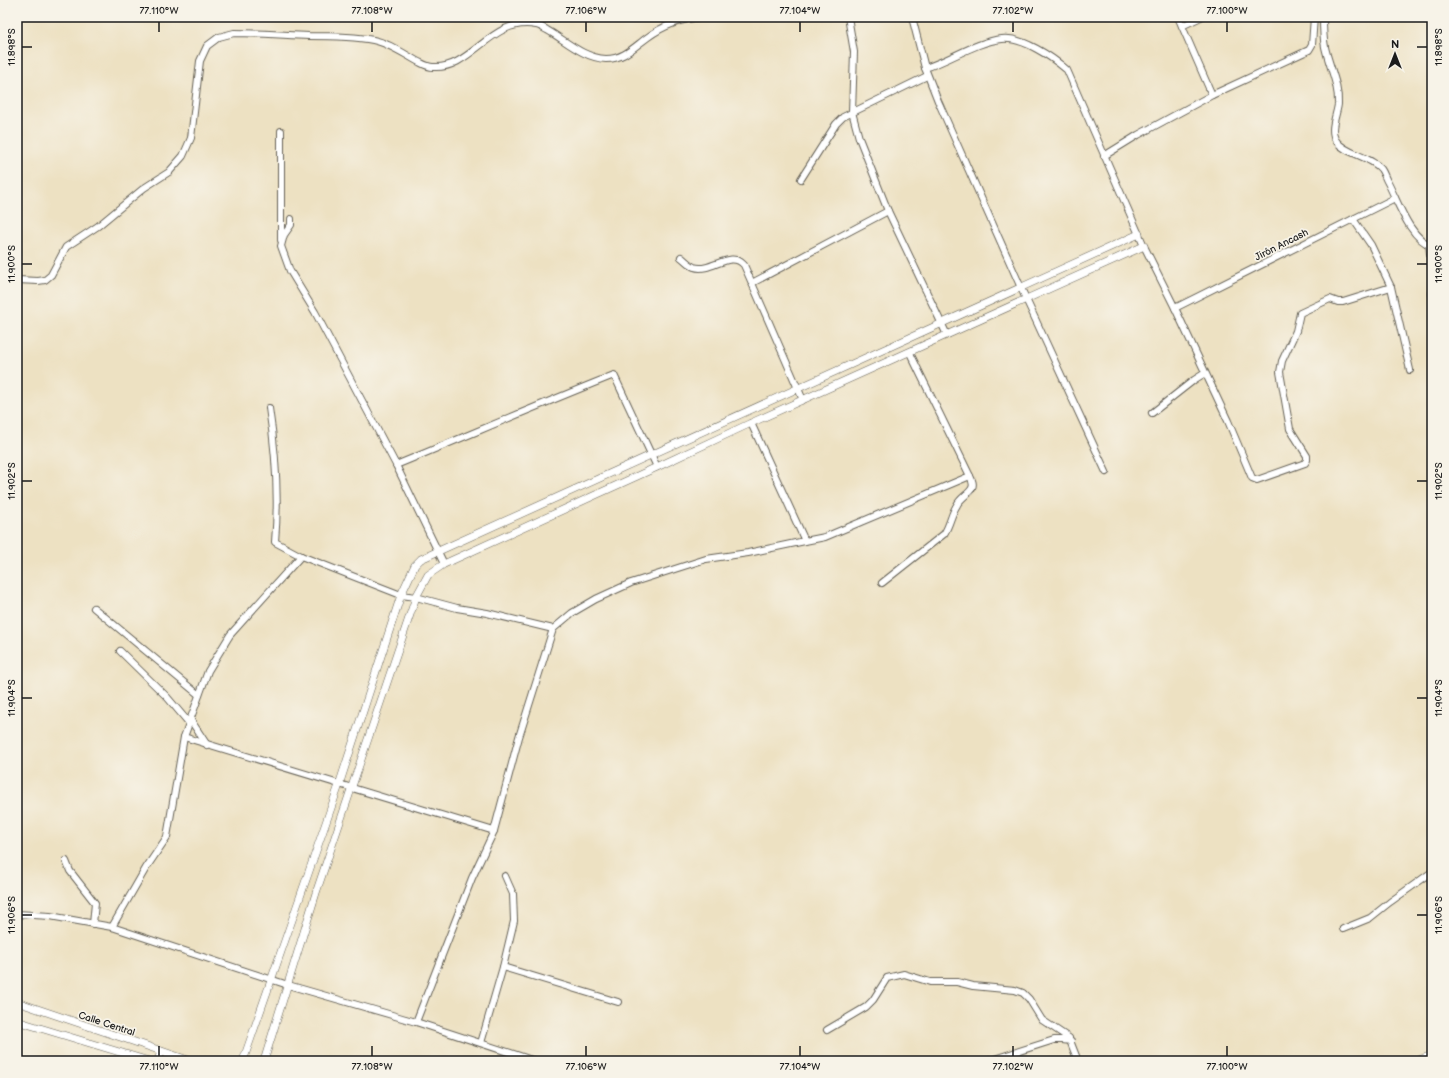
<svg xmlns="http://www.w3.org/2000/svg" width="1449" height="1078" font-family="'Balsamiq Sans',sans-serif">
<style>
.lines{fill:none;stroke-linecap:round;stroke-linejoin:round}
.minor-casing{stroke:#656156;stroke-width:8}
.tertiary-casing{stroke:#656156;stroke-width:8}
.minor{stroke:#fff;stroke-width:6}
.tertiary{stroke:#fff;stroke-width:7}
.ticks{fill:none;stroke:#1c1c1c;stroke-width:1.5}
.labels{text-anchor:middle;stroke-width:3.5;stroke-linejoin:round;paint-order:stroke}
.street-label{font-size:10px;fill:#1c1c1c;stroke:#f7f3e8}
.neatline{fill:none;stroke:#1c1c1c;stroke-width:1.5}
.ticks-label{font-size:10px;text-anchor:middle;fill:#1c1c1c}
</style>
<rect width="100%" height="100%" fill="#f7f3e8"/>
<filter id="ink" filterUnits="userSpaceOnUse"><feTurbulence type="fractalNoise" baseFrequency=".025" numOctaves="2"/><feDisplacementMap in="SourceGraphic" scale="8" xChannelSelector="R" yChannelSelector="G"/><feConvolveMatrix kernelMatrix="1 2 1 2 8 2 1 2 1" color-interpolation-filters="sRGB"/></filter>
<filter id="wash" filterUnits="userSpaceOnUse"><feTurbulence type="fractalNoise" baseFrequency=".012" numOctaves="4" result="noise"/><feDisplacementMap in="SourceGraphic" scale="16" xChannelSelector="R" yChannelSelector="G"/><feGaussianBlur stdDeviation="0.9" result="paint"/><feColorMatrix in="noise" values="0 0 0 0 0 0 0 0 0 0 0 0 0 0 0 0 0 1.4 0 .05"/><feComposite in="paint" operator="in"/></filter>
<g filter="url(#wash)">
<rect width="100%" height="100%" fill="#ede1c2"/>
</g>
<g filter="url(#ink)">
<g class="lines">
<!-- minor casing -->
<g class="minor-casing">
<g id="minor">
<path d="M848,17L854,52L852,112L859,138L888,211L947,335"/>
<path d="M912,17L925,68L938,101L1026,299L1106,472"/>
<path d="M1178,17L1212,95"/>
<path d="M1323,17C1323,27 1323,37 1325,47C1329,66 1339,84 1338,104C1337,115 1328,131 1337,142C1346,154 1370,156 1381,169C1384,173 1385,178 1388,183C1398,202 1410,239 1432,246"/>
<path d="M1182,26L1201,17"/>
<path d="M925,68C951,60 975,42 1002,39C1023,37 1052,57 1067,70L1144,246L1175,308L1228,421L1252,478L1257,480L1305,463L1307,460V456L1290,429L1280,372L1282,361L1296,331L1300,313L1330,299L1338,302H1343L1391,287"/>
<path d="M1104,156L1138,135L1212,95L1309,50L1312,45L1314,17"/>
<path d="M801,179L836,124L843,117L927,76"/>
<path d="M291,219V225L284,235L281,246L290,271L315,312L396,465L444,564"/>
<path d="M1353,219L1371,245L1391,287L1410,370"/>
<path d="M281,240V131"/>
<path d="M1429,245L1432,272"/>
<path d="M681,257C685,260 689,265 694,267C711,273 731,249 744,265L803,400"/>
<path d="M17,280L38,281L45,280L51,275L66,247L98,226L144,188L169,172L183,156L191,138L200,61L207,46L219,37L234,33C259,33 284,35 309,36C330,36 352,36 373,40C389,43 404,54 419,62C423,64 428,67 433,67C472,70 491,16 536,25C539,25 543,28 547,30C565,40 583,58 606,59C624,59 634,47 648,37C663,26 681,19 701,17"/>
<path d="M752,283L888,211"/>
<path d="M1432,294V293"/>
<path d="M1175,308L1395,198"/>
<path d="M269,408C276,453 279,497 275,542L301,556L401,595L416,597L457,608L487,613L553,629"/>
<path d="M1152,413L1194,380L1205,373"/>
<path d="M751,423L805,541L825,537L970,476"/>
<path d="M396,465C469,435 541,404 614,375L657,467"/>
<path d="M882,583L944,534C950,525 951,514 957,505C960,498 969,494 972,488C974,484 972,480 970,476L910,353"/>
<path d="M94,608L199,695"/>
<path d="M120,651L167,697L189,723"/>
<path d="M190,719L207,745"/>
<path d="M184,737L494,831"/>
<path d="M66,861L70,871L95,903L93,924"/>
<path d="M17,914L50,916L112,927L288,985L416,1022L535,1061"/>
<path d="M112,927L146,868L167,837L184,737L208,671L230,635L301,556"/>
<path d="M1343,929L1370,918L1390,902L1432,872"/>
<path d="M503,967L618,1002"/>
<path d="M416,1022L472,878L494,831L519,737L553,629L572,613L596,599L631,583L706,559L748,553L805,541"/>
<path d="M827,1030L866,1007L873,1000L887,978L904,974L930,982H957L973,986L1015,990L1023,993L1029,999L1042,1020L1069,1038L1078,1061"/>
<path d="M481,1043L503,967L514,921L513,894L505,876"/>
<path d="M988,1061L1054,1040H1062L1071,1041"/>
</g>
</g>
<!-- tertiary casing -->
<g class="tertiary-casing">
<g id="tertiary">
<path d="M17,1002L191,1061"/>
<path d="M17,1021L149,1061"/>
<path d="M158,1061L161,1051"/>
<path d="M243,1061L339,785L401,595L415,565L421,559L1139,234"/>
<path d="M264,1061L316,893L416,597L428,575L444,564L657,467L751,423L1144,246"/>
<path d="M1416,1061L1432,1055"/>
</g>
</g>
<!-- minor -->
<use href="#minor" class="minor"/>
<!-- tertiary -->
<use href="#tertiary" class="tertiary"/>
</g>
</g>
<!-- ticks -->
<path class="ticks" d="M159,22V32M372,22V32M586,22V32M800,22V32M1013,22V32M1227,22V32M22,47H32M1417,47H1427M22,264H32M1417,264H1427M22,481H32M1417,481H1427M22,698H32M1417,698H1427M22,915H32M1417,915H1427M159,1046V1056M372,1046V1056M586,1046V1056M800,1046V1056M1013,1046V1056M1227,1046V1056"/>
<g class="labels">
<!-- street labels -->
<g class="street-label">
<text transform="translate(1281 244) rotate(-27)" y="4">Jirón Ancash</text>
<text transform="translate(107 1023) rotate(18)" y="4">Calle Central</text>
</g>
</g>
<!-- margin -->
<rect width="1449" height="1078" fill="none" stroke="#f7f3e8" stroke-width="44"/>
<!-- north arrow -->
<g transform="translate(1395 54)" stroke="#f7f3e8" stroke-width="3" paint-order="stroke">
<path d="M0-3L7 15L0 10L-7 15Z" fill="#1c1c1c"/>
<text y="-6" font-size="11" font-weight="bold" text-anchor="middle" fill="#1c1c1c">N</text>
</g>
<rect x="22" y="22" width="1405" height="1034" class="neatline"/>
<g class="ticks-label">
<text x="159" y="14">77.110°W</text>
<text x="372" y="14">77.108°W</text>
<text x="586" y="14">77.106°W</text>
<text x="800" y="14">77.104°W</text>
<text x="1013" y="14">77.102°W</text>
<text x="1227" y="14">77.100°W</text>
<text transform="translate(11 47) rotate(-90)" y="4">11.898°S</text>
<text transform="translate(1438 47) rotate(-90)" y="4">11.898°S</text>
<text transform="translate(11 264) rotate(-90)" y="4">11.900°S</text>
<text transform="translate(1438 264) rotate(-90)" y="4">11.900°S</text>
<text transform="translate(11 481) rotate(-90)" y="4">11.902°S</text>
<text transform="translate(1438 481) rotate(-90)" y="4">11.902°S</text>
<text transform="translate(11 698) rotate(-90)" y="4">11.904°S</text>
<text transform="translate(1438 698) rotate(-90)" y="4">11.904°S</text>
<text transform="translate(11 915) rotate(-90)" y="4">11.906°S</text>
<text transform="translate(1438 915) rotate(-90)" y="4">11.906°S</text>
<text x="159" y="1070">77.110°W</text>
<text x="372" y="1070">77.108°W</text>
<text x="586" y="1070">77.106°W</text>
<text x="800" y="1070">77.104°W</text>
<text x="1013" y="1070">77.102°W</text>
<text x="1227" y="1070">77.100°W</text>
</g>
</svg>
